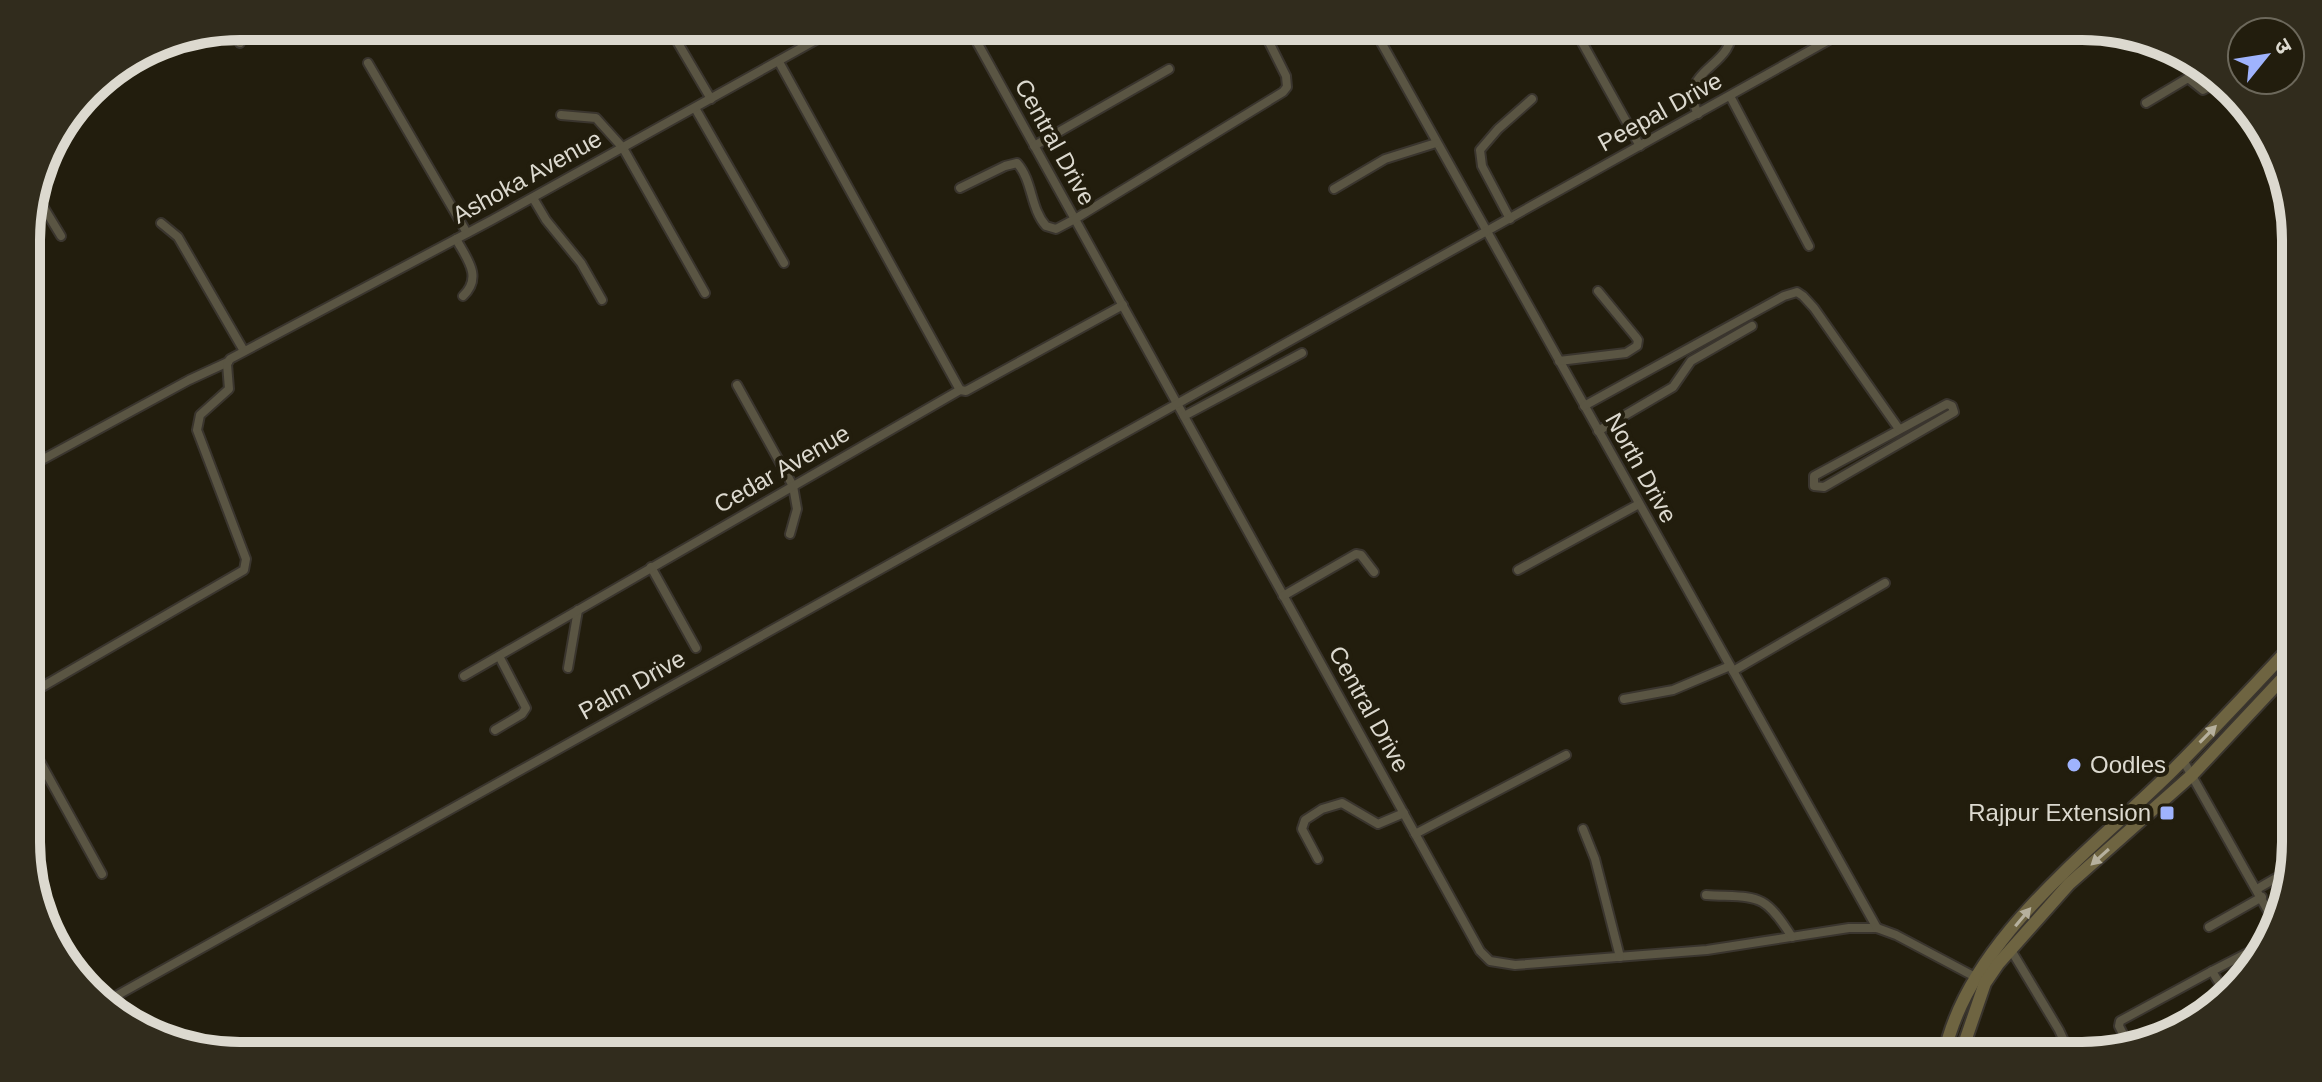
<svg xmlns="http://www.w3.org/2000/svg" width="2322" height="1082" font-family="Arial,'Noto Sans Devanagari',sans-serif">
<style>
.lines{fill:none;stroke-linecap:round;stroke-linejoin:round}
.minor-casing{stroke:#3a352e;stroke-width:12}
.secondary-casing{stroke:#3a352e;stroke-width:16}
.minor{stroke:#5a5543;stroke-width:8}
.secondary{stroke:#6e6441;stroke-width:12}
.oneway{fill:#b6b09d}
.poi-dot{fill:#9fb3fd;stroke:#221d0d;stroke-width:3}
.labels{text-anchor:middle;stroke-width:8;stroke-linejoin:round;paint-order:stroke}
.street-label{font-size:24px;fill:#dcd9cf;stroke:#221d0d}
.poi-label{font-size:24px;fill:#dcd9cf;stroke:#221d0d;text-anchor:start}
.rim{fill:none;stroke:#dcd9cf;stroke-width:10}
</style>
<rect width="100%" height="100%" fill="#221d0d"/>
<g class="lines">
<!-- minor casing -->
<g class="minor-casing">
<g id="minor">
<path d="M668,26L711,99"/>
<path d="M968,26L1480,951L1490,961L1515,965L1707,950L1849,928H1877L1896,935L1979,979"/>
<path d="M1372,26L1877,928"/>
<path d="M1573,26L1640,146"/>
<path d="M240,43L244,26"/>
<path d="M779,62L960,390"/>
<path d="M368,63L467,233"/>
<path d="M1730,96L1809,246"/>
<path d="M2146,103L2188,78L2203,90L2217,83"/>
<path d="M695,108L784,263"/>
<path d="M1698,114C1675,67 1737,69 1731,26"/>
<path d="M561,115L596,118L623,148L705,293"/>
<path d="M1034,146L1169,69"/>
<path d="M960,188L1005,166L1017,163C1033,181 1030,208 1046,226L1056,229L1075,219L1283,92L1287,87L1286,76L1261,26"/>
<path d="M1334,189L1385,159L1436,143"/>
<path d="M35,193L61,236"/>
<path d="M533,198L546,220L581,263L602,300"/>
<path d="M1510,219L1482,166L1480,150L1498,129L1532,99"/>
<path d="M161,223L178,237L244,351"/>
<path d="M456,239C467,259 483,277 463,296"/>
<path d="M2283,298L2294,291"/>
<path d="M1559,361L1626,353L1637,346L1638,340L1635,336L1598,291"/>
<path d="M737,385L793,486L797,509L790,534"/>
<path d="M1947,404L1952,406L1954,412L1824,487L1814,486V476Z"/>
<path d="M1584,406L1784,296L1797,292L1803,296L1814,308L1899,429"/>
<path d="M1184,416L1302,353"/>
<path d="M1598,431L1673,387L1691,361L1752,326"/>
<path d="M27,468L189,380L228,362"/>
<path d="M651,567L696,648"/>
<path d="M1518,570L1639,504"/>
<path d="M1283,596L1356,554L1361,555L1374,572"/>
<path d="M568,668L578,610"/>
<path d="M1733,671L1885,583"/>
<path d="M464,676L960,390L966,391L1123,305"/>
<path d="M28,695L244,570L246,559L197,430L200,415L229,389L227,364L230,359L492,220L841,26"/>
<path d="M1624,699L1673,690L1730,666"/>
<path d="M495,730L522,714L526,708L499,656"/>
<path d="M28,740L102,874"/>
<path d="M2183,760L2277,927"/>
<path d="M1583,829L1595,859L1620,957"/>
<path d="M1415,834L1566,755"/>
<path d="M1318,859L1302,829L1305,820L1322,809L1342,803L1378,824L1404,813"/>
<path d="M2257,889L2290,870"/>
<path d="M1706,895C1758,898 1763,891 1792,937"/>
<path d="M2209,927L2262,897"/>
<path d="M2011,950L2059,1030L2071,1056"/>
<path d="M2224,991L2212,971L2261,946"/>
<path d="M107,1001L1854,26"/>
<path d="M2128,1044L2119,1026L2120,1021L2212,971"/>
</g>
</g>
<!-- secondary casing -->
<g class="secondary-casing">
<g id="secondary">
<path d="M1944,1056C1967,940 2094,849 2173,770C2215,728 2255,685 2295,642"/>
<path d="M1960,1056L1985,983L1998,964L2069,884L2192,775L2295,665"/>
</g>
</g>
<!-- minor -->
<use href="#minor" class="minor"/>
<!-- secondary -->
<use href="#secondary" class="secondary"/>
</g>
<!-- one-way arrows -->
<defs><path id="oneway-solid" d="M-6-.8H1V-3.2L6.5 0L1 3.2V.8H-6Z" transform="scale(2)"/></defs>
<g class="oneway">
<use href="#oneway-solid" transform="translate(2208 734) rotate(-46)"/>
<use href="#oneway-solid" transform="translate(2100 857) rotate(138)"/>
<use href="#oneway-solid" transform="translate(2023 917) rotate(-50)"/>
</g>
<!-- markers -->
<g class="poi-dot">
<circle cx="2074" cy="765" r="8"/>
<rect x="2159" y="805" width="16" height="16" rx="4"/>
</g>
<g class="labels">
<!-- street labels -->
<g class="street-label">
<text transform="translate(1660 112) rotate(-29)" y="8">Peepal Drive</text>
<text transform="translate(1055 142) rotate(61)" y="8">Central Drive</text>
<text transform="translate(527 177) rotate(-29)" y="8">Ashoka Avenue</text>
<text transform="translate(1641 468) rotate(61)" y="8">North Drive</text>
<text transform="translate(782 469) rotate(-30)" y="8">Cedar Avenue</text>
<text transform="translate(632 685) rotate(-29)" y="8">Palm Drive</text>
<text transform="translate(1369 709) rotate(61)" y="8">Central Drive</text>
</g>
<!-- poi labels -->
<g class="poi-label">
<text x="2090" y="773">Oodles</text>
<text x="2151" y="821" text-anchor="end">Rajpur Extension</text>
</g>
</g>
<!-- crop -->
<path d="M0 0H2322V1082H0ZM240 40H2082A200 200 0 0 1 2282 240V842A200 200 0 0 1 2082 1042H240A200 200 0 0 1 40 842V240A200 200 0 0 1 240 40Z" fill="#312c1d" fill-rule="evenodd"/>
<path class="rim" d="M240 40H2082A200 200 0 0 1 2282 240V842A200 200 0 0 1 2082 1042H240A200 200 0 0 1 40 842V240A200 200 0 0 1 240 40Z"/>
<!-- north arrow -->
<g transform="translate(2266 56) rotate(60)"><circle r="38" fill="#221d0d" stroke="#6c685b" stroke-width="2"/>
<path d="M0-6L14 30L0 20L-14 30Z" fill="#9fb3fd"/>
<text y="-12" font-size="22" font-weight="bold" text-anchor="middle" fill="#dcd9cf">उ</text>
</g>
</svg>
